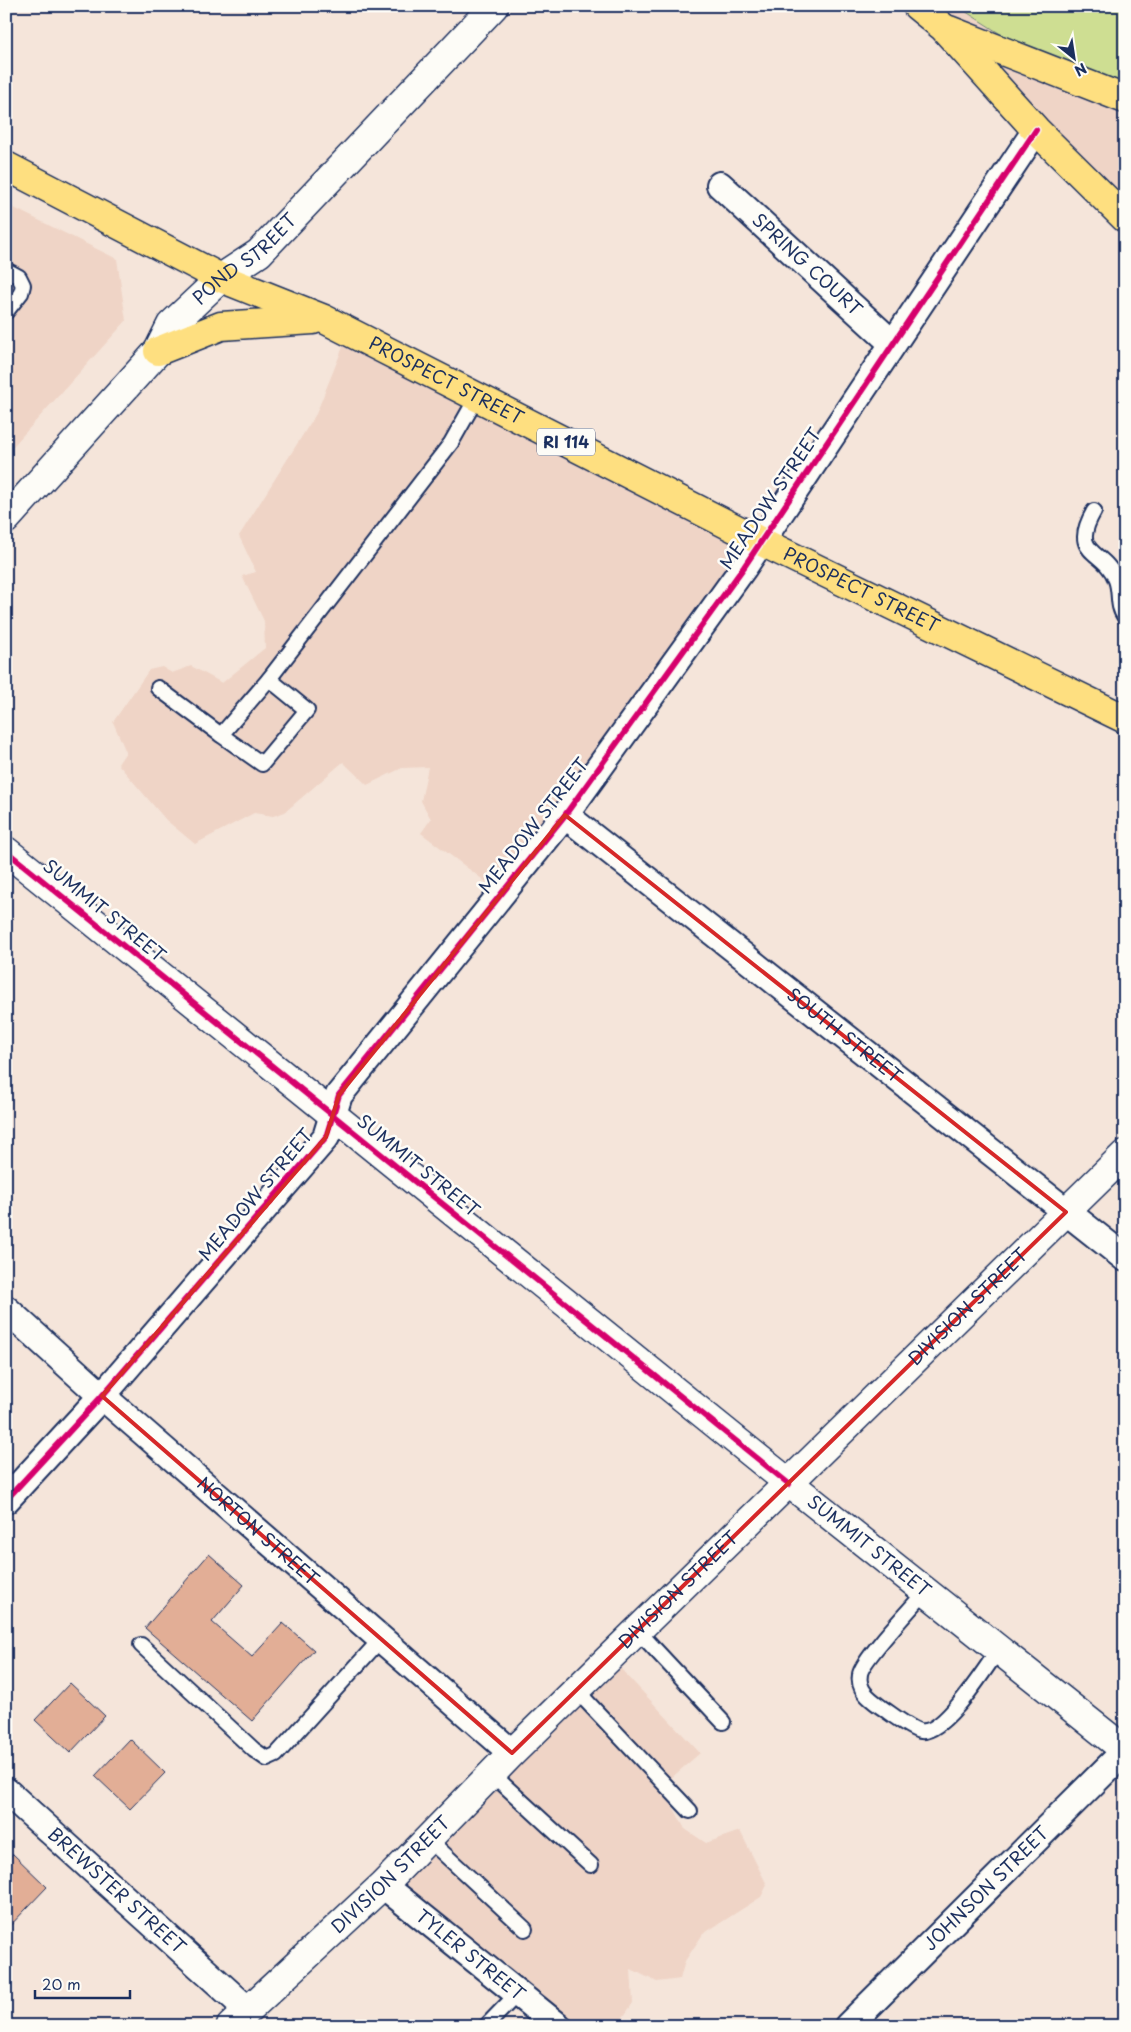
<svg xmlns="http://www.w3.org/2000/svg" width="1131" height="2032" font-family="'Playpen Sans',sans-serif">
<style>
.built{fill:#efd4c6}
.green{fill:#cede92;stroke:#748678}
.building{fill:#e2ae96;stroke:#1b2f5e}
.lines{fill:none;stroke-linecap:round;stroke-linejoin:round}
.lane-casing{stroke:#1b2f5e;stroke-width:18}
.street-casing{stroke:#1b2f5e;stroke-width:30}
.secondary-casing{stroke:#1b2f5e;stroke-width:31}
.primary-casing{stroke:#1b2f5e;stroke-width:31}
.lane{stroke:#fdfcf7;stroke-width:14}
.street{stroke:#fdfcf7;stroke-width:26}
.secondary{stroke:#fdfcf7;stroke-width:28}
.primary{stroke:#fedf80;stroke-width:28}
.cycleway-casing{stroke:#fdfcf7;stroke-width:9}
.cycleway{stroke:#d6006c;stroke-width:6}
.marked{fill:none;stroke:#d62828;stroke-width:4;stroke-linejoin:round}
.labels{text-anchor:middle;stroke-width:5;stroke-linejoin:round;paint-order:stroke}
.shield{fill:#fdfcf7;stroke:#5f6c8c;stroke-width:1}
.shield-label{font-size:16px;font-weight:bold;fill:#1b2f5e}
.street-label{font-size:18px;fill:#1b2f5e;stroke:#fdfcf7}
</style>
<rect width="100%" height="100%" fill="#f5e5da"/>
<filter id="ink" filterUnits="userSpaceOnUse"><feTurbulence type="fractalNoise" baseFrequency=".02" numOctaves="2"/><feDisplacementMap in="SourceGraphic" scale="10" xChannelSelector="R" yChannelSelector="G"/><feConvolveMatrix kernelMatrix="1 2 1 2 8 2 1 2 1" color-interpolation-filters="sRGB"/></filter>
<g filter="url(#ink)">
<!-- built -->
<g class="built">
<path d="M910,6H957L1027,51L1125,101V216Z"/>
<path d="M6,204L117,259L126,321L6,454Z"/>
<path d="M345,342L745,547L555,814L495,885L486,882L421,833L431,819L421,801L428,767L402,768L367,785L343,762L285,812L273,816L254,813L195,844L166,820L118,764L126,752L113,722L149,670L162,667L172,673L191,666L222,683L265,648L264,621L242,576L256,572L239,536L316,414Z"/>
<path d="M606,1653L700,1753L662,1786L685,1829L706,1843L740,1831L767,1885L761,1897L703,1934L685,1961L680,1979L657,1982L631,1969L633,2003L617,2026H547L367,1885L372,1874L592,1659Z"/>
</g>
<!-- green -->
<path class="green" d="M957,6H1125V101L1027,51Z"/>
<!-- building -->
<g class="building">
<path d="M209,1554L244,1585L212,1622L252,1657L283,1623L314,1650L252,1721L145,1628Z"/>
<path d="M70,1683L105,1716L70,1753L35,1720Z"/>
<path d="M130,1739L165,1773L130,1809L95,1776Z"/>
<path d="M13,1854L47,1887L6,1930V1861Z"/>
</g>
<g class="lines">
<!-- lane casing -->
<g class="lane-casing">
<g id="lane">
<path d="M6,270L19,277L23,285L21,293L6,312"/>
<path d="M1094,511C1068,556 1105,549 1116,580C1121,593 1116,606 1125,617"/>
<path d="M158,688L221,735L269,679L451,443L477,397"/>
<path d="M221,735L262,764L307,710L269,679"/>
<path d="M926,1591C914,1605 862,1660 860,1674C857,1690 870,1699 881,1707C890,1713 910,1729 920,1731C944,1736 986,1667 999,1649"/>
<path d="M638,1631L723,1722"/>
<path d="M141,1645L254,1750L267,1759L276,1755L381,1639"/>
<path d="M576,1690L690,1811"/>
<path d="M492,1774L591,1865"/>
<path d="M428,1839L525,1929"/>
<path d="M486,2026L518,1993"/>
</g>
</g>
<!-- street casing -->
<g class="street-casing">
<g id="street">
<path id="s1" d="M720,185L892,343"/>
<path id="s2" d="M565,815L1125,1258"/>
<path id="s3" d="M6,1309L102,1396L512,1753"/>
<path d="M6,1500L102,1396L326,1137L339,1095L565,815L744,567L1036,130"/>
<path id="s4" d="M6,1791L248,2010"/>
<path id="s5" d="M383,1885L558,2026"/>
<path id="s6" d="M848,2026L1125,1751"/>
</g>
</g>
<!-- secondary casing -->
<g class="secondary-casing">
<g id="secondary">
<path id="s7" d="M6,519L158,351L171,325L221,278L259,253L494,6"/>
<path id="s8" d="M6,851L769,1467L1125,1750"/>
<path id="s9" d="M231,2026L383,1885L512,1753L1125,1154"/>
</g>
</g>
<!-- primary casing -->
<g class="primary-casing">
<g id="primary">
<path d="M917,6L944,28L1036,130L1125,218"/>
<path d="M949,30L1125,99"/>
<path id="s10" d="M6,166L221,278L324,319L762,542L1125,719"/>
<path d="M158,351L221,326L313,320"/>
</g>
</g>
<!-- lane -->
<use href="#lane" class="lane"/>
<!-- street -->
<use href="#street" class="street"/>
<!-- secondary -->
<use href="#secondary" class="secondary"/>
<!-- primary -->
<use href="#primary" class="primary"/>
<!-- cycleway casing -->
<g class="cycleway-casing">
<g id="cycleway">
<path d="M6,851L789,1484"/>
<path d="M6,1500L102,1396L326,1137L339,1095L565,815L744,567L1036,130"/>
</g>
</g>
<!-- cycleway -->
<use href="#cycleway" class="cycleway"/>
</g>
</g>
<!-- marked area -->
<path class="marked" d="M565,815L1066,1212L512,1753L102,1396L326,1137L339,1095Z"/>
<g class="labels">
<!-- shield labels -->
<rect class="shield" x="537" y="428.5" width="58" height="27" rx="4"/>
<g class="shield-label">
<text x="566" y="448">RI 114</text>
</g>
<!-- street labels -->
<g class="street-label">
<text dy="6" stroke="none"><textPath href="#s7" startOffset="355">POND STREET</textPath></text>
<text dy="6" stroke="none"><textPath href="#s1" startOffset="118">SPRING COURT</textPath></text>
<text dy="6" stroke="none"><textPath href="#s10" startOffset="490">PROSPECT STREET</textPath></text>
<text transform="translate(771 499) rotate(-56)" y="6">MEADOW STREET</text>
<text dy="6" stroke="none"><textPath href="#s10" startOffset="955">PROSPECT STREET</textPath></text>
<text transform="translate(534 826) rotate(-52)" y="6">MEADOW STREET</text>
<text transform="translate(104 911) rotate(39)" y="6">SUMMIT STREET</text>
<text dy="6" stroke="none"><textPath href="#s2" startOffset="356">SOUTH STREET</textPath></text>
<text transform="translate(418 1166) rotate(39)" y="6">SUMMIT STREET</text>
<text transform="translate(256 1195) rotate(-50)" y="6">MEADOW STREET</text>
<text dy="6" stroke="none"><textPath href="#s9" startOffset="1030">DIVISION STREET</textPath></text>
<text dy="6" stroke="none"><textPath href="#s3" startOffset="336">NORTON STREET</textPath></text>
<text dy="6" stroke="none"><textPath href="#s8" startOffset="1108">SUMMIT STREET</textPath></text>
<text dy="6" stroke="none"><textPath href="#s9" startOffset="625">DIVISION STREET</textPath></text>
<text dy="6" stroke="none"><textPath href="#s9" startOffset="220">DIVISION STREET</textPath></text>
<text dy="6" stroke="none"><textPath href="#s6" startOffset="195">JOHNSON STREET</textPath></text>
<text dy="6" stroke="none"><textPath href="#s4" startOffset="149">BREWSTER STREET</textPath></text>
<text dy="6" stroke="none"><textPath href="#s5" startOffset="112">TYLER STREET</textPath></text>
</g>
</g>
<!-- margin -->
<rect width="1131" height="2032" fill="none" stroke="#fdfcf7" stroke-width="25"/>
<rect x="12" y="12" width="1106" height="2007" fill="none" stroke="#1b2f5e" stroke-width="2" filter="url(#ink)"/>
<!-- north arrow -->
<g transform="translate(1074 58) rotate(150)" stroke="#fdfcf7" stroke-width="4" paint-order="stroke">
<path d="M0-4L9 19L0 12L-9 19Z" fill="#1b2f5e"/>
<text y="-8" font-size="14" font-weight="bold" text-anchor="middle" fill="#1b2f5e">N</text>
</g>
<!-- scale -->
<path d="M35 1990v8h95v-8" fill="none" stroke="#1b2f5e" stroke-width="2.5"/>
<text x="42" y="1990" font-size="15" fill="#1b2f5e" stroke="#fdfcf7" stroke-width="4" paint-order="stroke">20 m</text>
</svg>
